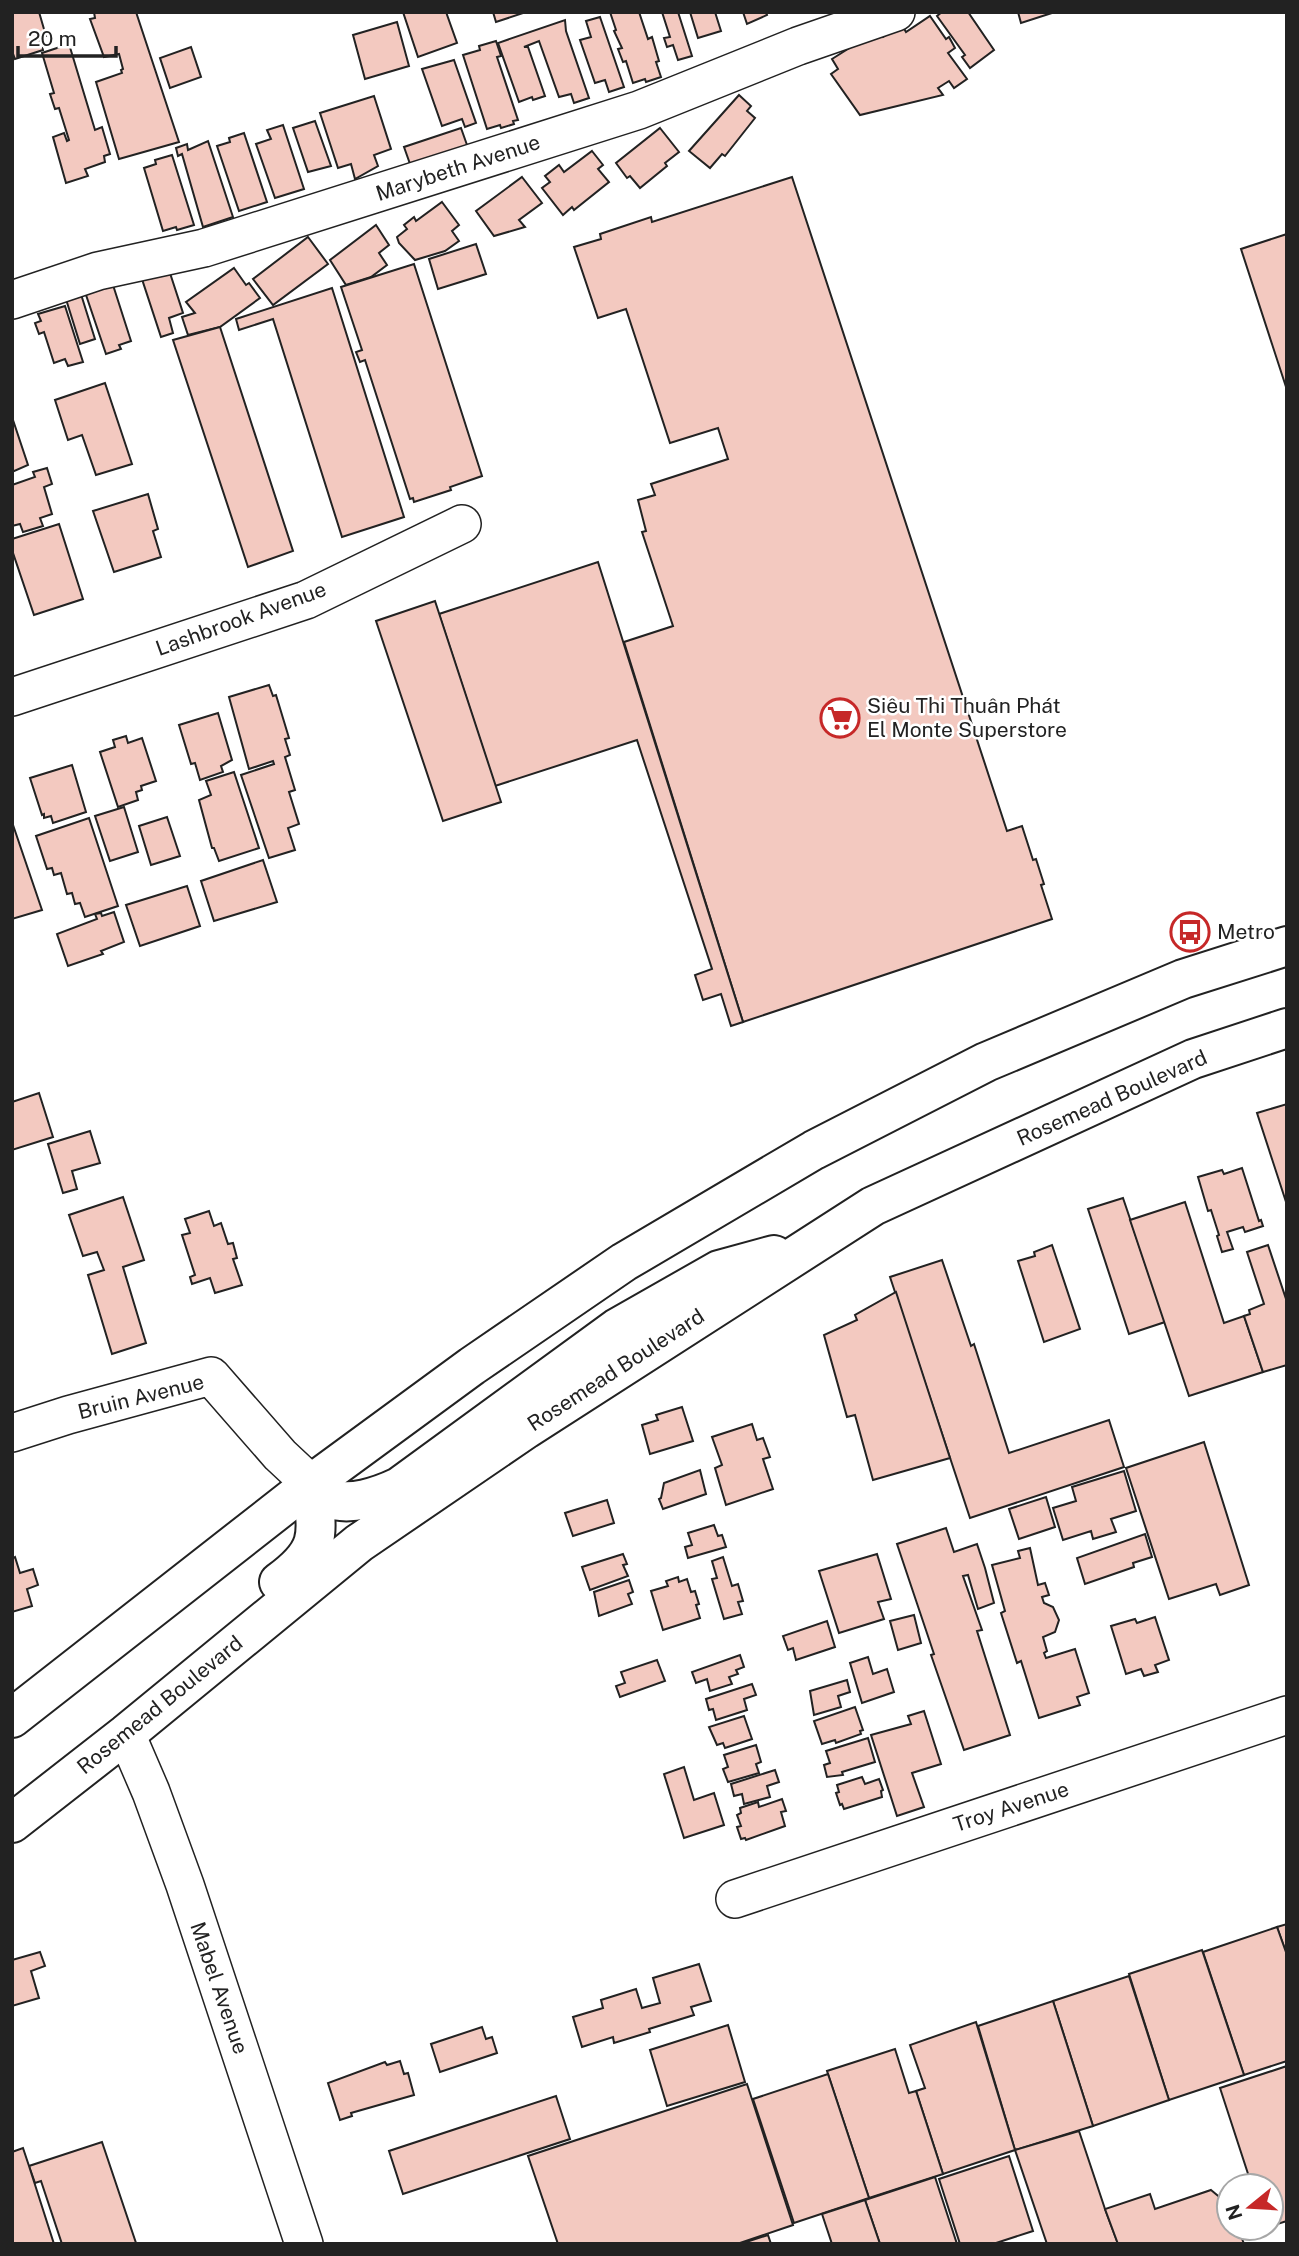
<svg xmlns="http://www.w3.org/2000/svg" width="1299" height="2256" font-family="'Public Sans',sans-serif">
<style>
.building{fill:#f3c9c0;stroke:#222;stroke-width:2}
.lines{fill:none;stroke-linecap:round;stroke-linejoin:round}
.minor-casing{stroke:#222;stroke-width:40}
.major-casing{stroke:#222;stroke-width:42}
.minor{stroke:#fff;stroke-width:37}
.major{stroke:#fff;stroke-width:38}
.labels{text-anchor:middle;stroke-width:5;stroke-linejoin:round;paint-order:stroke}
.street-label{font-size:21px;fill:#222;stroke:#fff}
.poi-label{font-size:21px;fill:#222;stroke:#fff;text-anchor:start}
</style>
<rect width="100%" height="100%" fill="#fff"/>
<!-- building -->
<g class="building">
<path d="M12,12H39L46,36L39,38L43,50L15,59L12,51Z"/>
<path d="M94,12H136L179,142L119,159L96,82L122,73L121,70L123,69L119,54L104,57L90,19L95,18Z"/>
<path d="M403,12H446L457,43L418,57Z"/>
<path d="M493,12H526L496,22Z"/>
<path d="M610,12H639L648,39L652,37L659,61L656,62L661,77L646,82L645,79L633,83L626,61L623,62L618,49L622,48L614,31L616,30Z"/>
<path d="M662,12H678L692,56L678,60L673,45L667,47L664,38L670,37Z"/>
<path d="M690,12H715L721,31L698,38Z"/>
<path d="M743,12H766L767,15L747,24Z"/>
<path d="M942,12H968L994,50L970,68L962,57L965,55L937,16Z"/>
<path d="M1018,12H1055L1021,23Z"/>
<path d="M930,16L946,39L949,37L955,48L948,53L967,79L954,88L949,81L938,88L943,95L860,115L831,74L838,69L832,59L878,30L883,37L902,25L906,32Z"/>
<path d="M600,17L624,87L609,92L605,80L595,83L580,40L591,37L586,21Z"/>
<path d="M565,20L566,31L589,98L574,103L571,94L559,97L539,41L524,47H528L545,96L533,100L532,97L519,102L498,43Z"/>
<path d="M397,22L409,66L365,79L353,35Z"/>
<path d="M496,41L501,56L497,57L518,120L513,121L514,124L501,128L500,125L487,129L463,55L480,50L479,46Z"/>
<path d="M69,44L95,130L102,127L110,154L104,156L105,162L85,169L88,176L66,183L53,137L64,133L67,141L69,140L59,108L55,109L50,94L54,93L42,53Z"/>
<path d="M191,47L201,77L170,88L160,58Z"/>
<path d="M454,60L476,123L465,127L462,119L442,126L422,69Z"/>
<path d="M739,95L751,106L747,111L755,118L725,156L722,154L710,168L689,151Z"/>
<path d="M374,96L391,149L374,155L378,166L355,179L351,164L338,168L320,113Z"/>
<path d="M315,121L331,166L308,172L293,128Z"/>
<path d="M283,125L304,189L275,198L256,144L271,139L267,130Z"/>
<path d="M461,128L472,159L415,178L404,147Z"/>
<path d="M660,128L679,152L665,163L667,166L640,188L630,176L627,178L616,163Z"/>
<path d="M244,133L267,202L239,211L217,146L230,142L229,138Z"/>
<path d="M208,141L233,217L203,227L182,154L178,156L176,148L187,144L188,150Z"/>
<path d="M592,151L603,165L598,169L609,182L574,210L572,207L563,215L542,188L550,182L545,176L559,165L564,172Z"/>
<path d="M172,155L194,225L177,230L176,227L163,231L144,168L156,164L155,160Z"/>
<path d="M522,177L542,203L519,220L525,227L494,236L476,211Z"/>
<path d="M792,177L1007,831L1022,826L1033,860L1036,859L1044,884L1041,885L1052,919L743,1022L624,642L673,626L642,532L646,531L638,500L655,495L651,484L728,459L718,428L670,443L626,309L598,318L574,247L601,239L600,234L651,217L652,222Z"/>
<path d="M442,202L459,225L452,231L459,241L445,251L415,260L399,243L397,237L407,229L404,225L414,217L416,221Z"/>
<path d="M376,225L389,245L379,253L387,265L371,277L346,285L330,260Z"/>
<path d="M1287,234V390L1241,249Z"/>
<path d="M308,237L328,264L273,305L253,279Z"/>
<path d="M476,244L486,274L438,289L429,259Z"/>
<path d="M414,264L482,476L450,487L451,490L414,502L413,498L410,499L365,360L360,362L356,352L362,350L341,287Z"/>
<path d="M234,268L246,285L249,283L260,298L220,327L188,335L182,317L195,313L186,302Z"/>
<path d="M169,270L183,313L169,318L173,333L161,337L140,273Z"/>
<path d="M113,285L131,341L119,345L121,349L106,354L85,292Z"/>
<path d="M332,288L404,517L342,537L273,319L239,330L236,319Z"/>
<path d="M80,291L95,339L80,344L65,296Z"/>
<path d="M65,306L83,362L68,366L65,359L54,363L44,332L39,334L35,323L41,321L38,314Z"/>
<path d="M220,327L293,551L248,567L173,340Z"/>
<path d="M105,383L132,464L96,475L82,435L68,440L55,400Z"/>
<path d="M12,417L28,465L12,472Z"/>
<path d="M47,468L52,484L44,487L52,514L40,518L43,526L23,532L20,524L12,526V485L35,477L33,472Z"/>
<path d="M148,494L158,529L153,531L161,557L114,572L93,511Z"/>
<path d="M59,524L83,599L34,615L12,550V539Z"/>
<path d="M598,562L743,1022L731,1026L721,994L703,1000L695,975L712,969L637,740L495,786L439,614Z"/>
<path d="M435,601L501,802L443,821L376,621Z"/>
<path d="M269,685L273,696L276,695L289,738L285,739L290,755L285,757L295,790L289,792L299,824L288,828L295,850L269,858L241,775L274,764L273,761L249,769L229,697Z"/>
<path d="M218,713L232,760L221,766L223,772L200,780L195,763L191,764L179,725Z"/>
<path d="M126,736L128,743L142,738L156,781L141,786L142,790L136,792L138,800L118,807L100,752L115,747L113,740Z"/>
<path d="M72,765L86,812L53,823L51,816L44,818V814L42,815L30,778Z"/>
<path d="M234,772L259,848L219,861L214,848H212L199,800L211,795L206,781Z"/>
<path d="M124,807L138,852L110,861L95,816Z"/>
<path d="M167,817L180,856L151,865L139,826Z"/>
<path d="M89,818L118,906L85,917L80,903L75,904L72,893L67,894L61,873L54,875L52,868L47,869L36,836Z"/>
<path d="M12,822L42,910L12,919Z"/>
<path d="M263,860L277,902L214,921L201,881Z"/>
<path d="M187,886L200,926L140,946L126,905Z"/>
<path d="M114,912L124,942L101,951L103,954L68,966L57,934L97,919L95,914L101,913L102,916Z"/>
<path d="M39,1093L53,1137L12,1150V1102Z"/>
<path d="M1287,1104V1205L1257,1113Z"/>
<path d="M90,1131L100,1163L72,1171L77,1189L63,1193L48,1144Z"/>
<path d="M1242,1168L1259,1221L1261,1220L1263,1226L1245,1232L1243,1227L1227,1232L1233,1249L1222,1252L1217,1236L1219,1235L1211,1210L1208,1211L1198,1177L1222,1170L1224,1174Z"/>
<path d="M123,1197L144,1260L123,1267L146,1343L112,1354L88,1275L104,1270L97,1252L83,1256L69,1215Z"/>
<path d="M1123,1198L1165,1322L1129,1334L1088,1209Z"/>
<path d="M1185,1202L1224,1323L1244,1316L1263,1372L1189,1396L1130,1220Z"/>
<path d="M209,1211L214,1226L221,1223L228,1244L233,1243L237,1258L233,1259L242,1285L215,1293L210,1278L192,1284L190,1277L195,1275L182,1235L190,1233L185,1219Z"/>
<path d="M1052,1245L1080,1329L1044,1342L1018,1261L1035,1256L1034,1252Z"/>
<path d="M1268,1245L1287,1302V1365L1263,1372L1244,1316L1250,1314L1249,1310L1264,1304L1247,1252Z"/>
<path d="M942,1260L971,1346L974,1344L1009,1453L1109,1420L1124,1467L970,1518L890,1277Z"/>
<path d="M896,1292L950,1458L873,1480L855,1415L847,1417L824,1335L857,1320L855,1315Z"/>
<path d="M682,1407L693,1441L650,1454L642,1425L658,1420L656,1415Z"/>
<path d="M752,1424L757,1440L763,1438L770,1457L763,1459L773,1489L726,1505L715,1468L722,1465L712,1437Z"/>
<path d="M1204,1442L1249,1585L1220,1595L1216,1584L1169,1599L1126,1468Z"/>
<path d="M700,1470L706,1494L663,1509L659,1499L661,1498L664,1483Z"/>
<path d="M1124,1471L1136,1511L1111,1519L1116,1532L1093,1539L1091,1531L1063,1540L1053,1508L1076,1501L1072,1487Z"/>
<path d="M1046,1497L1055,1527L1019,1539L1009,1509Z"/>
<path d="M607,1500L614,1523L573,1536L565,1513Z"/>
<path d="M714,1525L718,1536L722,1535L726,1547L688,1558L685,1547L692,1545L688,1533Z"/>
<path d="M946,1528L954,1552L977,1544L985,1568L994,1603L978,1609L968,1575L963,1576L982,1630L977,1631L1010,1735L964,1750L931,1655L934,1654L897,1544Z"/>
<path d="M1145,1534L1152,1557L1133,1563L1134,1567L1085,1584L1077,1558Z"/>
<path d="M1030,1548L1038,1585L1045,1583L1049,1595L1042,1597L1044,1603L1053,1607L1059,1620L1055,1632L1043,1637L1047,1651L1044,1653L1046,1658L1075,1649L1089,1693L1077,1697L1080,1705L1039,1718L1021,1661L1017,1663L1001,1613L1005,1611L992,1565L1020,1558L1018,1551Z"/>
<path d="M623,1554L627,1564L623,1565L628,1576L590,1590L582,1567Z"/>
<path d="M877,1554L891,1599L878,1602L884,1619L839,1633L819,1571Z"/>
<path d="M15,1557L20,1573L33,1569L38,1585L27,1589L32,1606L12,1612V1559Z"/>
<path d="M723,1557L732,1586L738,1584L743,1601L738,1602L742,1614L724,1619L712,1579L717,1578L712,1561Z"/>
<path d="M678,1577L679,1582L687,1579L691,1592L695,1591L699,1604L696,1605L700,1618L663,1630L651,1591L668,1586L666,1581Z"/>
<path d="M629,1580L633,1592L628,1594L632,1604L599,1616L594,1592Z"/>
<path d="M914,1615L921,1643L898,1650L890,1621Z"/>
<path d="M1155,1617L1169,1660L1155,1665L1158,1672L1144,1676L1141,1669L1126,1674L1111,1626L1135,1619L1137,1623Z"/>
<path d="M827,1621L835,1647L796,1660L793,1648L788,1650L783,1636Z"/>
<path d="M740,1655L744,1667L736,1670L738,1674L729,1677L732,1684L710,1691L707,1679L696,1683L692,1672Z"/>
<path d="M868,1657L873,1674L887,1669L894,1692L862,1703L850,1663Z"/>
<path d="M657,1660L665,1681L620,1697L616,1686L625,1683L621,1672Z"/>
<path d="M847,1680L850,1692L838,1696L841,1707L814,1715L810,1691Z"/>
<path d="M752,1684L756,1695L744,1699L747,1710L716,1720L713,1709L709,1710L706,1699Z"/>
<path d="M855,1707L863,1730L860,1731L861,1734L836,1743L835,1740L822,1744L814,1721Z"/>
<path d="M924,1711L941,1764L912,1773L924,1807L897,1816L871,1735L911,1724L908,1716Z"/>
<path d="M744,1716L752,1739L725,1748L723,1743L717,1745L709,1727Z"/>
<path d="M868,1738L875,1762L842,1772L843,1775L827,1777L824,1765L830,1763L826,1751Z"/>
<path d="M756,1745L761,1762L756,1764L759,1773L728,1782L723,1769L728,1767L724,1755Z"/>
<path d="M684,1767L694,1800L714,1793L724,1825L684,1838L664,1774Z"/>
<path d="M775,1770L779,1782L767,1786L770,1797L744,1804L742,1794L734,1796L731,1784Z"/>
<path d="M862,1777L865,1784L879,1779L883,1790L881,1791L882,1797L844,1809L842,1804L840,1805L836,1793L839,1792L837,1785Z"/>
<path d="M782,1799L786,1811L781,1812L785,1826L746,1840L745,1838L741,1839L737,1827L741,1826L737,1815L741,1813L740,1808L758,1802L759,1807Z"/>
<path d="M1287,1924V1955L1277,1927Z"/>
<path d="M1277,1927L1287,1955V2061L1244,2075L1203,1952Z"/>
<path d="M1202,1950L1244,2075L1169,2100L1129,1974Z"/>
<path d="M40,1952L45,1966L31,1971L39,1998L12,2006V1960Z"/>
<path d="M699,1964L711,2001L691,2007L694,2015L649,2029L650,2032L614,2043L613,2037L582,2047L573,2017L603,2008L601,2000L636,1989L642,2008L660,2003L653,1978Z"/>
<path d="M1129,1976L1169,2100L1093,2126L1053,2001Z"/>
<path d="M1053,2001L1093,2126L1015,2150L978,2026Z"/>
<path d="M976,2022L1015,2150L943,2174L916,2091L925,2088L910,2045Z"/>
<path d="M728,2025L745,2082L667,2106L650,2050Z"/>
<path d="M482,2027L486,2039L492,2037L497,2053L440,2072L431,2044Z"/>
<path d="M895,2049L909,2093L916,2091L943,2174L869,2198L827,2071Z"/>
<path d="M400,2061L404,2074L408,2073L414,2095L351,2113L352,2116L340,2120L328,2083L385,2062L387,2065Z"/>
<path d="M1287,2066V2221L1271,2226V2186H1252L1220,2088Z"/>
<path d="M828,2074L869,2198L794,2223L753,2099Z"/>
<path d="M747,2084L793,2225L737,2244H558L528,2156Z"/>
<path d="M556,2096L570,2139L403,2194L389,2151Z"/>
<path d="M1079,2131L1105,2209L1118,2244H1047L1015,2150Z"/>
<path d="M102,2142L136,2243L62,2244L41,2181L35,2183L29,2166Z"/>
<path d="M23,2148L29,2166L54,2244H12V2152Z"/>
<path d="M1009,2156L1033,2231L993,2244H960L939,2179Z"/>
<path d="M935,2177L957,2244H880L865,2200Z"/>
<path d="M1211,2190L1229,2205V2228H1238L1244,2244H1118L1105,2209L1150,2194L1155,2209Z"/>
<path d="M865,2200L880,2244H832L822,2214Z"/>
<path d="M768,2235L771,2244H740Z"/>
</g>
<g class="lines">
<!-- minor casing -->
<g class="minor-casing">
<g id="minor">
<path d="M12,300L98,271L204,248L639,110L798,46L896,12"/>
<path d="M12,697L306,600L462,524"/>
<path d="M12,1433L68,1415L211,1376L280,1455L311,1484"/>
<path d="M126,1734L151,1792L185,1885L304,2244"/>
<path d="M735,1899L1287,1715"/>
</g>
</g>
<!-- major casing -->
<g class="major-casing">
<g id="major">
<path d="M311,1484C317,1489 322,1495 329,1498C349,1507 380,1496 399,1487L617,1328L719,1270L774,1255"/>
<path d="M279,1582C323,1550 318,1534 311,1484"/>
<path d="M12,1718L311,1484L472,1366L624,1262L814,1150L986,1062L1183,979L1287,946"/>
<path d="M12,1823L126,1734L359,1543L526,1429L873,1206L1193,1059L1287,1028"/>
</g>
</g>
<!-- minor -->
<use href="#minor" class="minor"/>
<!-- major -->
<use href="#major" class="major"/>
</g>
<!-- icons -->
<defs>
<g id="supermarket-ring" transform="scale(2.0125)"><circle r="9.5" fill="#fff" stroke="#c62828" stroke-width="1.5"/><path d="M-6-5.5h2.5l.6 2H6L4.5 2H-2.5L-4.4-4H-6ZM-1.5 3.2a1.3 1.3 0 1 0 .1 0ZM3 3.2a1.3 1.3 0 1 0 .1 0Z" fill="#c62828"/></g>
<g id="bus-ring" transform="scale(2.0125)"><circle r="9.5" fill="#fff" stroke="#c62828" stroke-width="1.5"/><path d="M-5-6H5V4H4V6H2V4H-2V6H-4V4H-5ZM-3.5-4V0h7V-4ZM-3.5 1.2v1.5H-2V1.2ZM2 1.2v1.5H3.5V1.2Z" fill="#c62828"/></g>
</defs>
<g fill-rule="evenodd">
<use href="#supermarket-ring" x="840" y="718"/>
<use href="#bus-ring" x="1190" y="932"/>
</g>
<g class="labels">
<!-- street labels -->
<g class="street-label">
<text transform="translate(458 168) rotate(-18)" y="7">Marybeth Avenue</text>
<text transform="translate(241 619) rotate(-20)" y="7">Lashbrook Avenue</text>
<text transform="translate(1112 1098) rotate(-24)" y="7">Rosemead Boulevard</text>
<text transform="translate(616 1370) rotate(-33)" y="7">Rosemead Boulevard</text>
<text transform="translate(141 1397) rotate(-14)" y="7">Bruin Avenue</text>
<text transform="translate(160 1705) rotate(-39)" y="7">Rosemead Boulevard</text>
<text transform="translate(1011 1807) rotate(-18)" y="7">Troy Avenue</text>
<text transform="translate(219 1988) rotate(71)" y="7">Mabel Avenue</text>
</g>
<!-- poi labels -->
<g class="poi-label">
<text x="867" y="713">Siêu Thi Thuân Phát<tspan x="867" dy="24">El Monte Superstore</tspan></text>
<text x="1217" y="939">Metro</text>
</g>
</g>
<!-- border -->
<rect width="1299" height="2256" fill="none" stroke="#222222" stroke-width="28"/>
<!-- north arrow -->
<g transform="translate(1250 2207) rotate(252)"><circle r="33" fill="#ffffff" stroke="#a7a7a7" stroke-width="2"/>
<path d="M0-5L12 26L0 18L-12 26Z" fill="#c62828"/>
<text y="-10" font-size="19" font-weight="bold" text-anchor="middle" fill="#222222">N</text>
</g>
<!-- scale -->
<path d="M18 46v10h98v-10" fill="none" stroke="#222222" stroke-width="3.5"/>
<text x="28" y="46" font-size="21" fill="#222222" stroke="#ffffff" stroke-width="5" paint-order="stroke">20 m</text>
</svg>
